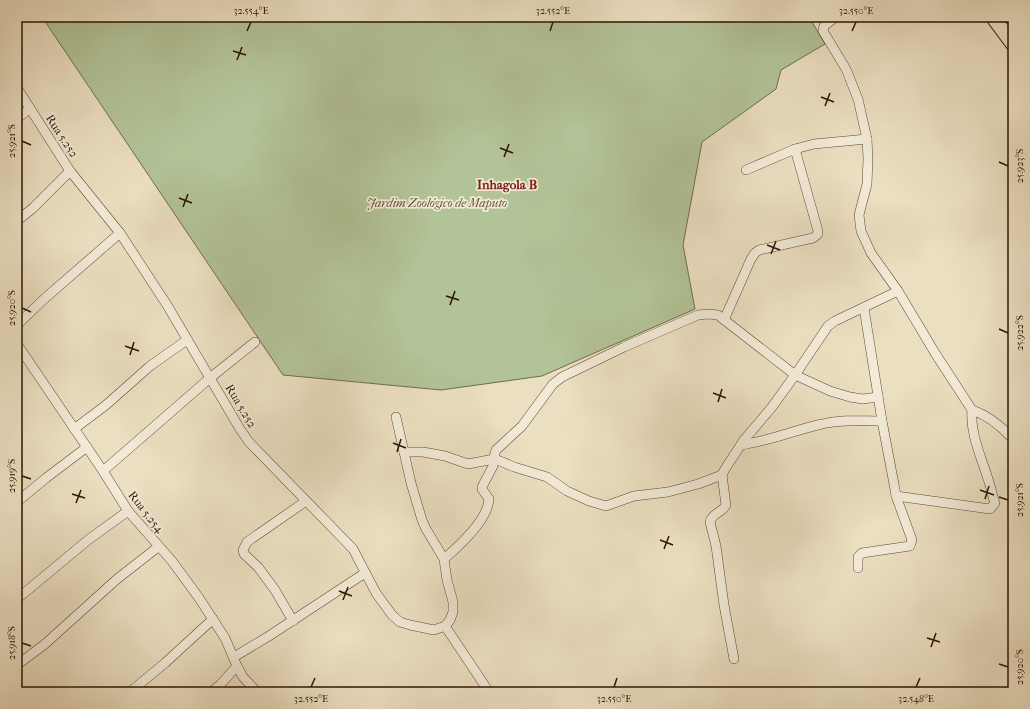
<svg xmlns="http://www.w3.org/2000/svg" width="1030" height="709" font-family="'IM FELL French Canon',serif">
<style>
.green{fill:#b2c397;stroke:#706c4c}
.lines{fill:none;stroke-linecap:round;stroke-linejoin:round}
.street-casing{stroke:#5e4730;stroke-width:10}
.primary-casing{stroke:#2f1400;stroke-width:16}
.street{stroke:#f2ead7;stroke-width:9}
.primary{stroke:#ebdfc1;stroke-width:14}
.ticks{fill:none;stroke:#2f1400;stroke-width:1.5}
.labels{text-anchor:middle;stroke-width:3.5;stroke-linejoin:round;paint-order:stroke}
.street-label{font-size:12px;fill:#2f1400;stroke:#f2ead7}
.park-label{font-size:12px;font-style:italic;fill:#5d5135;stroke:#f2ead7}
.neighbourhood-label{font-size:13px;font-weight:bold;fill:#7a1f14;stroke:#f2ead7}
.neatline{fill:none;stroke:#2f1400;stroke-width:1.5}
.ticks-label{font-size:10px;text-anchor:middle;fill:#2f1400}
</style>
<rect width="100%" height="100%" fill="#ebdfc1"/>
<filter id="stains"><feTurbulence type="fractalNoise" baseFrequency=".005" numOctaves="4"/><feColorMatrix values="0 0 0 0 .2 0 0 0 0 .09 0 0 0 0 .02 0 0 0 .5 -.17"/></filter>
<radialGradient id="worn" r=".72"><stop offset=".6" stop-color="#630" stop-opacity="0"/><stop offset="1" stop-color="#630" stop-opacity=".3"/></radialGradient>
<!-- green -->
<path class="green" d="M42,17H809L825,44L781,70L776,89L702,142L683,245L695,309L542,376L441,390L283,375Z"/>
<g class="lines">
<!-- street casing -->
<g class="street-casing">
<g id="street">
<path d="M836,17L824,26L823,31L846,69L858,99L867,139L868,159L867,184L859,215L861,231L871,253L898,291L935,353L972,410C970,434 981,456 988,479C991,487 992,495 995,503L990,509L896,496"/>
<path d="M17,88L70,171L120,233L167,305L240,429L249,442L353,549L376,593L392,615L400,622L410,625L434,630L445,626L450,620L453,612V602L447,580L444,559L426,529L422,520L411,483L396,417"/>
<path d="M17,119L30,108"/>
<path d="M746,170L795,149L814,144L867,139"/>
<path d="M17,221L33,208L70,171"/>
<path d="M724,320L751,259L755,253L759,250L813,238L818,234V231L795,149"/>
<path d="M17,325L44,299L120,233"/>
<path d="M17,344L103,471L128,511L172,561L199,598L225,638L237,666L243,677L257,692"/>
<path d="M972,410C987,415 1002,427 1013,439"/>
<path d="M74,429L106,405L150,366L187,340"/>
<path d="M741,445C769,441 795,430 822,424C842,419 862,421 882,421"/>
<path d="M404,452H423L445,456L468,464L494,459L500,461L514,467L547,477L567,491L589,501L606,506L634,496L668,492L698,484L722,475"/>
<path d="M103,471L210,378L255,342"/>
<path d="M17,502L46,478L87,447"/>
<path d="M444,559C459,546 488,520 489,499L482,489V487L493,466L495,453L496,450L522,426L553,384L562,377L624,347L698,315L709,314L718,315L795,375L830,391L850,397L863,399L878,397"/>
<path d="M858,568V557L862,553L910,546L912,540L896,496L894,484L882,421L864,308"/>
<path d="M17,599L88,540L128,511"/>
<path d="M293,621L275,590L258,567L244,554L243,550L247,542L306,501"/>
<path d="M445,626L489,692"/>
<path d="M234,657L269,636L365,573"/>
<path d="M734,659L724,605L716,546L710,522C712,513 722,513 726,505L722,475L725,469L744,440L772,407L795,375L828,326L835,321L898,291"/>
<path d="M17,665L45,644L117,579L158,547"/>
<path d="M17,690L18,692"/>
<path d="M130,692L165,663L213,619"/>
<path d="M211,692L220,685L237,666"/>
</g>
</g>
<!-- primary casing -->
<g class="primary-casing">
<path id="primary" d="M993,17L1013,44"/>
</g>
<!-- street -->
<use href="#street" class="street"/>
<!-- primary -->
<use href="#primary" class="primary"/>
</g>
<!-- ticks -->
<path class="ticks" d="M247,31L251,22M550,31L553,22M852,31L856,22M233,51L246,55M237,60L242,47M821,97L834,102M825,106L830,93M22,141L31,145M500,148L513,153M504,157L509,144M999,162L1008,166M179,198L192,203M183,207L188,194M767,245L780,250M771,254L776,241M446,296L459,300M450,305L455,291M22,308L31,312M999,329L1008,333M125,346L139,351M130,355L134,342M713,393L726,398M718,402L722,389M393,443L406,448M397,452L401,439M22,476L31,479M980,490L994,495M72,494L85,498M999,497L1008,500M985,499L989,486M76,503L81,490M660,540L673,545M664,549L669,536M339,591L352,596M343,600L348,587M927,638L940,642M22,643L31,646M931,647L936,633M999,664L1008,667M311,687L315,678M614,687L617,678M916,687L920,678"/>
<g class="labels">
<!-- street labels -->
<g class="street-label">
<text transform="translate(62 136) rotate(57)" y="4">Rua 5.252</text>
<text transform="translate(241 406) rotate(59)" y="4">Rua 5.252</text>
<text transform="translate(146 512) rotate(52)" y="4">Rua 5.254</text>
</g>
<!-- park labels -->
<g class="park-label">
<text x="437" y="207">Jardim Zoológico de Maputo</text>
</g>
<!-- neighbourhood labels -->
<g class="neighbourhood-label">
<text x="507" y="189">Inhagola B</text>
</g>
</g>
<!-- margin -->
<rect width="1030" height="709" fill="none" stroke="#ebdfc1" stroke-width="44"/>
<rect x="22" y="22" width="986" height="665" class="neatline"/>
<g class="ticks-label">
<text x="251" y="14">32.554°E</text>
<text x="553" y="14">32.552°E</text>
<text x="856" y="14">32.550°E</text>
<text transform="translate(11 141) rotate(-90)" y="4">25.921°S</text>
<text transform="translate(1019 166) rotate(-90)" y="4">25.923°S</text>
<text transform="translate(11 308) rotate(-90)" y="4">25.920°S</text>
<text transform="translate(1019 333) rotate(-90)" y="4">25.922°S</text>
<text transform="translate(11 476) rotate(-90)" y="4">25.919°S</text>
<text transform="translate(1019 500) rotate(-90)" y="4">25.921°S</text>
<text transform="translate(11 643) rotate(-90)" y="4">25.918°S</text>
<text transform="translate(1019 667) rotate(-90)" y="4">25.920°S</text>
<text x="311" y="702">32.552°E</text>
<text x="614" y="702">32.550°E</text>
<text x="916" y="702">32.548°E</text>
</g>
<rect width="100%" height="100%" filter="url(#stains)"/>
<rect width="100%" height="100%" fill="url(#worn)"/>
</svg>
